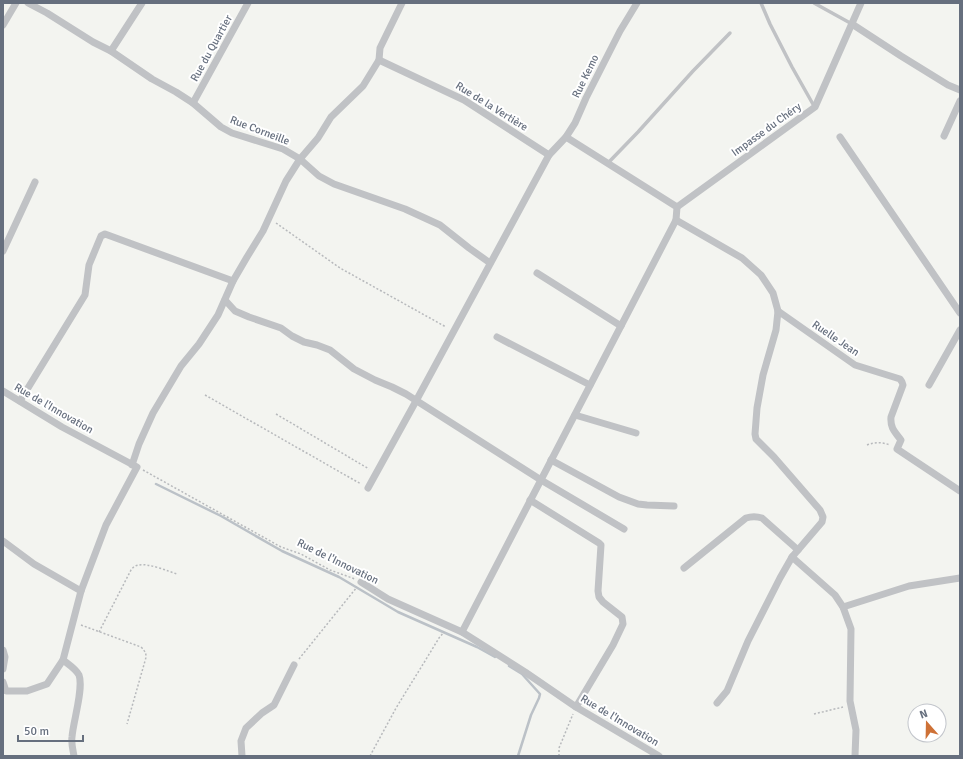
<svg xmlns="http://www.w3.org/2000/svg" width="963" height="759" font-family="Signika,sans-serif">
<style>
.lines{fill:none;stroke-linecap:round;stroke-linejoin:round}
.stream{stroke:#bbc1c7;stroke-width:2.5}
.path{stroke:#b7b9bc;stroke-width:1.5;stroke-dasharray:2 2;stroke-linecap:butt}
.service{stroke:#c0c2c5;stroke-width:3.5}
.minor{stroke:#c0c2c5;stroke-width:7}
.labels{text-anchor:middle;stroke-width:4;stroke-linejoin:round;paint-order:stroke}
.street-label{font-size:11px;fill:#666f7e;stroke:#fff}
</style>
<rect width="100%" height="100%" fill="#f3f4f0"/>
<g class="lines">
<!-- stream -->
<g class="stream">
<path d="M156,484L221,516L282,551L339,577L398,612L477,647L495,657"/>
<path d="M509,666L522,674L540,694L539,698L531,715L518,756"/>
</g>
<!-- path -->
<g class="path">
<path d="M276,223L340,268L446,327"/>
<path d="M205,395L361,484"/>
<path d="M276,414L369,469"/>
<path d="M867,445C875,442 882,442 890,445"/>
<path d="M143,470L281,547L301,554L330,570L355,579"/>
<path d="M81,625L141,647C146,652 147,655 145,661L127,724"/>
<path d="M99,632L131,570C133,567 136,565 139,565C148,563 168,571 177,574"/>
<path d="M299,659L357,587"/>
<path d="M814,714L843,707"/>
<path d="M370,756L396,708L425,661L439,638L444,632"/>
<path d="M559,756V748L573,714"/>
</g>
<!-- service -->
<g class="service">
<path d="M761,3L770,24L792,67L814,106"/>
<path d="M814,3L852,24"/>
<path d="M608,163L638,132L693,71L730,33"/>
</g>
<!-- minor -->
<g class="minor">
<path d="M28,3L47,13L93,42L111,51L152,79L176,92L193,103L221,127L232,133L283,149L300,159L319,176L334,184L405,209L440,225L469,248L490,263"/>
<path d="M852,24L901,56L948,85L960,90"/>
<path d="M3,25L16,3"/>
<path d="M111,51L142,3"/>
<path d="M379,60L464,100L549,155"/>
<path d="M193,103L248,3"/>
<path d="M944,136L960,101"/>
<path d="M840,137L960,313"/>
<path d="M677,207L815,107L861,3"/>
<path d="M676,220L742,258L761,275L773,293L778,311L776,330L763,375L757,408L755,434L756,439L774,457L820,510L823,517L822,522L792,557L780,578L748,641L727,691L717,703"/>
<path d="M3,251L35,182"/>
<path d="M537,273L621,326"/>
<path d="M225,300L235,311L249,317L281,328L292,336L304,342L317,345L330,350L354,369L375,380L392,387L406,394L541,480L624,529"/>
<path d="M778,311L855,365L900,379L902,382L903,385L891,417C890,428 895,432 901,440L897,449L960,491"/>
<path d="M497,337L590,385"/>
<path d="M929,385L960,330"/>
<path d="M3,391L62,427L137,467L106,525L81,591L63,660C68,664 76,669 79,675C84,688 73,722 72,737C71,743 73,750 74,756"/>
<path d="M20,401L85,295L89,265L101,236L105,234L233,281"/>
<path d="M575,415L636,433"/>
<path d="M551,460L619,497L638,504L647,505L674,506"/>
<path d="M132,465L139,444L153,413L181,366L199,344L218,315L233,281L247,257L263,231L286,181L300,159L318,138L331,117L363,86L379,60L380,48L402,3"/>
<path d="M368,488L416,401L549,155L566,137L575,123L586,98L620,31L637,3"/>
<path d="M530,500L599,543L601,545L598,591L599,597L603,602L622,617L623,624L613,645L576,707"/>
<path d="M3,541L34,564L81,591"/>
<path d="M792,557L835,595L843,607L851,629L850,701L856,730L855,756"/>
<path d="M684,568L746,518C752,516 756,516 762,518L798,550"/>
<path d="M361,582L388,599L462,632L525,672L576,707L659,756"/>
<path d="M843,607L909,586L960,578"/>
<path d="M462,632L676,220L677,207L566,137"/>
<path d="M3,650L5,657L3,669"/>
<path d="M3,682L6,691H27L47,684L63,660"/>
<path d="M242,756L241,741L246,728L262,713L274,705L294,665"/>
</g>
</g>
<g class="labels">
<!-- street labels -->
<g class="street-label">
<text transform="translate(211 48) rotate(-61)" y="4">Rue du Quartier</text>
<text transform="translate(585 76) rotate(-64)" y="4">Rue Kemo</text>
<text transform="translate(492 106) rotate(32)" y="4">Rue de la Vertière</text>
<text transform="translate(766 129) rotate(-36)" y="4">Impasse du Chéry</text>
<text transform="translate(260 130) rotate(21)" y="4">Rue Corneille</text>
<text transform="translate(836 338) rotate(34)" y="4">Ruelle Jean</text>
<text transform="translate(54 408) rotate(30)" y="4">Rue de l'Innovation</text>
<text transform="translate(338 561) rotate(26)" y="4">Rue de l'Innovation</text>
<text transform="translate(620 720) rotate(31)" y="4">Rue de l'Innovation</text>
</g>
</g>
<!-- border -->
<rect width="963" height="759" fill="none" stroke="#666f7e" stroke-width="8"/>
<!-- north arrow -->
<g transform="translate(927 723) rotate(340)"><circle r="19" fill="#ffffff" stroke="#c2c5cb"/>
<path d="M0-3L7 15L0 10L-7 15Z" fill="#ce7136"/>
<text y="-6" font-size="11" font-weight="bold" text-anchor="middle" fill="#666f7e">N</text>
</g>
<!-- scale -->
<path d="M18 735v6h65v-6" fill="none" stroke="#666f7e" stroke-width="2"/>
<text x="24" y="735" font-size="12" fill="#666f7e" stroke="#ffffff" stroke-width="3" paint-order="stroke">50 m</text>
</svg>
